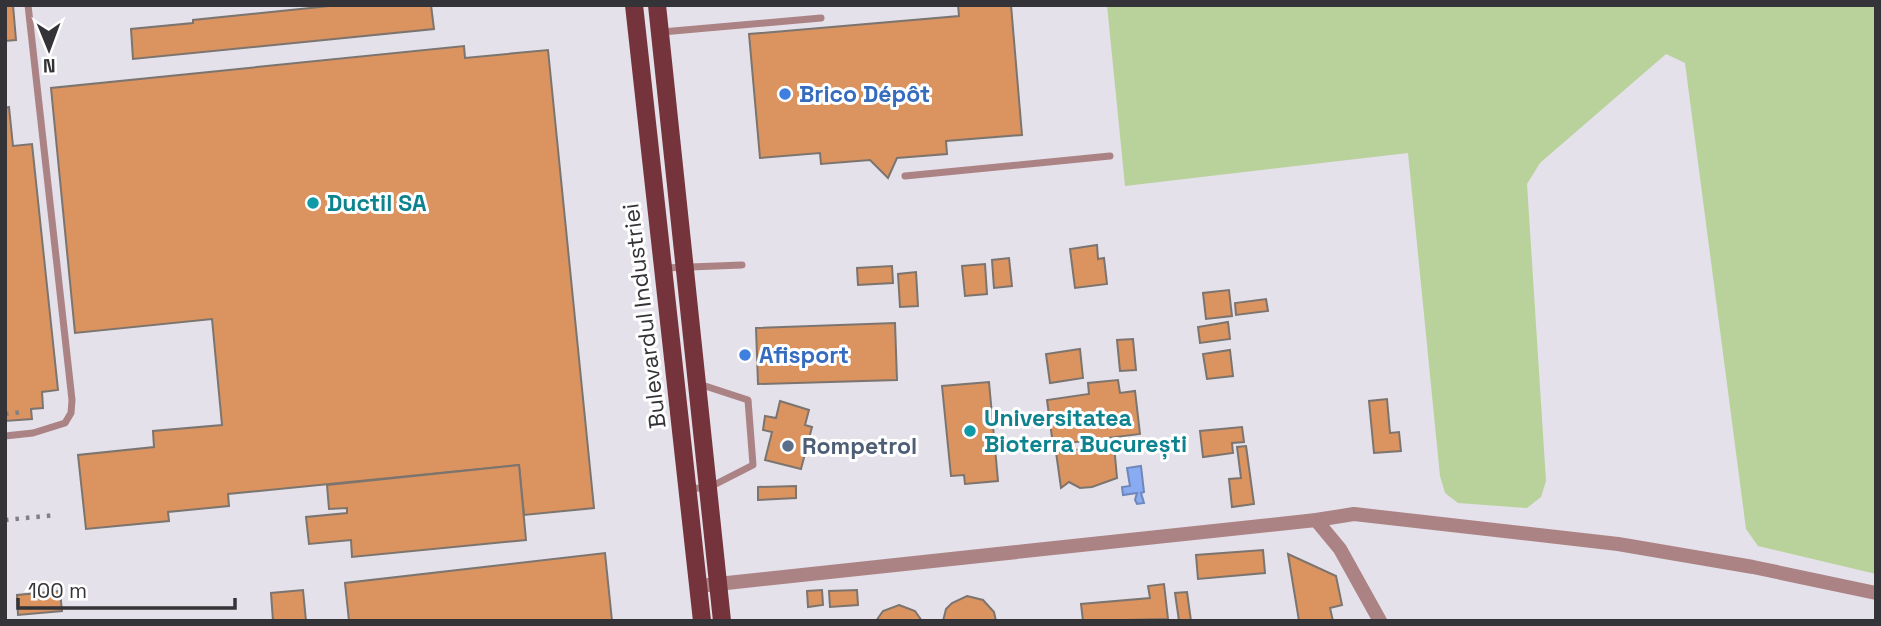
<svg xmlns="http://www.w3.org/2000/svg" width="1881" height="626" font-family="'Space Grotesk',sans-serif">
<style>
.green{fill:#b9d29b}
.water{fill:#88abf2;stroke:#6f87ba;stroke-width:2}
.building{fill:#db9360;stroke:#7c746f;stroke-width:2}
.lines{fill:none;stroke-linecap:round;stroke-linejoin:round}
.lane{stroke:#ab8385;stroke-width:7}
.street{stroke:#ab8385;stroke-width:14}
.primary{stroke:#75333b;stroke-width:18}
.rail{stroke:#828087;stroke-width:4.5;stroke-dasharray:3.5 7;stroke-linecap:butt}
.shop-dot{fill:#3f7fe0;stroke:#fff;stroke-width:2.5}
.culture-dot{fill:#0f9aa8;stroke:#fff;stroke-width:2.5}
.service-dot{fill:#5c6f8a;stroke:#fff;stroke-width:2.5}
.labels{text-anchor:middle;stroke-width:6;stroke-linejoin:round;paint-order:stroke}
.shop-label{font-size:23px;font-weight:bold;fill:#366cbe;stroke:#fff;text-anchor:start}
.culture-label{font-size:23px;font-weight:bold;fill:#0d838f;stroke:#fff;text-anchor:start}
.street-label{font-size:23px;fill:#343337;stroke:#fff}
.service-label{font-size:23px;font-weight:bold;fill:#4e5e75;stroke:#fff;text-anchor:start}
</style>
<rect width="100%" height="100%" fill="#e4e1ea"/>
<!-- green -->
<path class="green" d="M1107,5H1876V574L1758,546L1746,529L1685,63L1666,54L1540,163L1527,184L1546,481L1541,497L1527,508L1458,503L1445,493L1440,476L1408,153L1125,186Z"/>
<!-- water -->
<path class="water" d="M1141,466L1144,492L1141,493L1144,503L1137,504L1135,500L1137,493L1123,495L1122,487L1130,486L1127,468Z"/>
<!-- building -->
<g class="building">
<path d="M5,5H13L16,40L5,41Z"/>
<path d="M339,5H431L434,29L133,59L131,29L193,23V20Z"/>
<path d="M958,5H1011L1022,135L946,141L947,154L897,158L888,178L870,160L821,164L820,153L760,158L749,34L959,16Z"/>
<path d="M464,46L465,58L548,50L594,508L524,515L519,465L228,494L229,506L168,512L169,521L86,529L78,455L154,447L153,431L222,425L212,319L75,333L51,88Z"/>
<path d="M9,107L13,146L32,144L58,390L42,392L43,408L31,409L32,419L5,421V108Z"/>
<path d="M1097,245L1098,259L1104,258L1107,284L1075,288L1070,249Z"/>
<path d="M1009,258L1012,286L994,288L992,260Z"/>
<path d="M985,264L987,294L965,296L962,266Z"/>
<path d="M892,266L893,283L858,285L857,268Z"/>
<path d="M916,272L918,306L900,307L898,274Z"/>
<path d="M1229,290L1232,316L1206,319L1203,293Z"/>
<path d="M1266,299L1268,311L1236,315L1235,303Z"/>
<path d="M1228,322L1230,339L1200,343L1198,327Z"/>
<path d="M895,323L897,380L758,384L756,328Z"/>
<path d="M1133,339L1136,370L1120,371L1117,340Z"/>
<path d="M1080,349L1083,378L1050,383L1046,354Z"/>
<path d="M1230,350L1233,376L1207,379L1203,354Z"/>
<path d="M1118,380L1120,393L1135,391L1140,434L1053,445L1047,400L1089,394L1088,383Z"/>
<path d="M989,382L998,481L965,484L964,475L951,476L942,386Z"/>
<path d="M1387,399L1390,433L1399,432L1401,451L1374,453L1369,401Z"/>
<path d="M780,401L809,410L805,425L812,427L801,469L765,460L772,432L763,430L765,416L776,418Z"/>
<path d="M1242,427L1244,442L1232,443L1233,453L1203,457L1200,431Z"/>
<path d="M1114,445L1117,478L1092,487L1080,488L1069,482L1061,488L1056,452Z"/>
<path d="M1246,446L1254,504L1232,507L1229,479L1241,478L1237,447Z"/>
<path d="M519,465L526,540L352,557L351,540L309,544L306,517L347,513V508L329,509L327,485Z"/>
<path d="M796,486V498L758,500V487Z"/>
<path d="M1263,550L1265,573L1198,579L1196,555Z"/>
<path d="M605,553L612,621H349L345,583Z"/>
<path d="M1288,554L1336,576L1342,605L1330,608L1333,621H1299Z"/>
<path d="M1164,584L1168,619L1083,621L1081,604L1150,598L1148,586Z"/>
<path d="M303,590L306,621H273L271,593Z"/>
<path d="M822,590L823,605L808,607L807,591Z"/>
<path d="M857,590L858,605L830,607L829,591Z"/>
<path d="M60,591L62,611L18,615L17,595Z"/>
<path d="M1187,592L1191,621H1179L1175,593Z"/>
<path d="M967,596L983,600L994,612L996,621H943L946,609L952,603Z"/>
<path d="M899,605L915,611L922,621H876L883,611Z"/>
</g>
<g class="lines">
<!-- lane -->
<g class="lane">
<path d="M662,32L821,18"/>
<path d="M905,176L1110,156"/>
<path d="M664,268L742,265"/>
<path d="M5,436L33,433L65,423L71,413L72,400L28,5"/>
<path d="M689,489L710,487L753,465L748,400L699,384"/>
</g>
<!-- street -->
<g class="street">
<path d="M1316,520L1340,549L1380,621"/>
<path d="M708,585L1316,520L1354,514L1618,544L1753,567L1876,593"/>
</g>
<!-- primary -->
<g class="primary">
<path d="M634,5L702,621"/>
<path d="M657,5L722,621"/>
</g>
<!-- rail -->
<g class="rail">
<path d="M5,414L23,412"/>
<path d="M5,520L56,515"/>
</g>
</g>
<!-- markers -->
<g class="shop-dot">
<circle cx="785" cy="94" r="7"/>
<circle cx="745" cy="355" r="7"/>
</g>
<g class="culture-dot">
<circle cx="313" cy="203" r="7"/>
<circle cx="970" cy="431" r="7"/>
</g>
<circle class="service-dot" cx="788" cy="446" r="7"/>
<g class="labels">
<!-- shop labels -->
<g class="shop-label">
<text x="799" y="102">Brico Dépôt</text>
<text x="759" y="363">Afisport</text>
</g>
<!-- culture labels -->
<g class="culture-label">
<text x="327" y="211">Ductil SA</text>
<text x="984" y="426">Universitatea<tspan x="984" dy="26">Bioterra București</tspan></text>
</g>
<!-- street labels -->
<g class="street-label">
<text transform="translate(644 316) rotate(-97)" y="8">Bulevardul Industriei</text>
</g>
<!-- service labels -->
<g class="service-label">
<text x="802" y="454">Rompetrol</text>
</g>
</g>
<!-- border -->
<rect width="1881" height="626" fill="none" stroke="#343337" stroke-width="14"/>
<!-- north arrow -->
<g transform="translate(49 49) rotate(179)" stroke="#ffffff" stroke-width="5" paint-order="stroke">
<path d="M0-5L12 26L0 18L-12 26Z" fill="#343337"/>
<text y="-10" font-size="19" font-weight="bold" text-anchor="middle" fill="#343337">N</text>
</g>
<!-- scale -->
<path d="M18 598v10h217v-10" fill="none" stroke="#343337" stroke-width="3.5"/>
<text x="28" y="598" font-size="21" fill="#343337" stroke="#ffffff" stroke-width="5" paint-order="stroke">100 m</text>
</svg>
